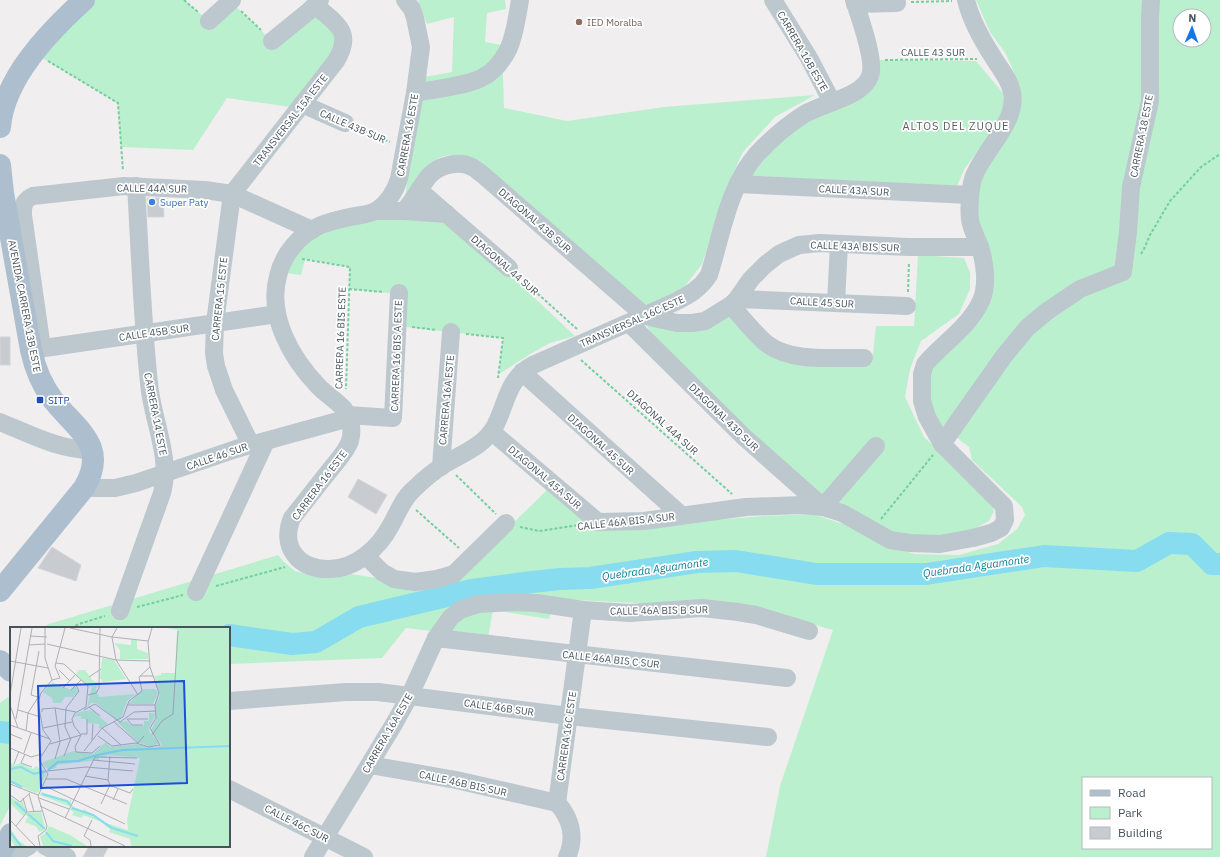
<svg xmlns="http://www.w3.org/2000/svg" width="1220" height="857" font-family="'IBM Plex Sans',sans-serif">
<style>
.green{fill:#bbf0ce;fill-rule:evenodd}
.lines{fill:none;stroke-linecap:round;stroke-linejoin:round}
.river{stroke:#87ddef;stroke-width:22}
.building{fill:#c8ccd1;stroke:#d2d5da}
.path{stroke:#72cf9e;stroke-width:2;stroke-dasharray:3 2;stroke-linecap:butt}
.minor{stroke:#bcc7ce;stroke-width:18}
.major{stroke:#adbfce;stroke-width:22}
.education-dot{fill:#8d6e63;stroke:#fff;stroke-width:1.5}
.shop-dot{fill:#3f7fe0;stroke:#fff;stroke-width:1.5}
.transit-dot{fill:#1a4fb4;stroke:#fff;stroke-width:1.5}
.labels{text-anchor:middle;stroke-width:3.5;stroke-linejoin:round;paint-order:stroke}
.education-label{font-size:10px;fill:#785e54;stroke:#fff;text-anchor:start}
.street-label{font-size:10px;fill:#46535d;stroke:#fff}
.shop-label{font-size:10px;fill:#366cbe;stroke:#fff;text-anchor:start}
.transit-label{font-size:10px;fill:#164399;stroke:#fff;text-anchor:start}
.neighbourhood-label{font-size:11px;letter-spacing:1px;fill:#5b5f64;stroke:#fff}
.water-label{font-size:11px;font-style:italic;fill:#097f96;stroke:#fff}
.inset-river{fill:none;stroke:#87ddef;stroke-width:2}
.inset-road{fill:none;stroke:#adb0b5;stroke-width:1}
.view{fill:#1d4ed8;fill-opacity:0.15;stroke:#1d4ed8;stroke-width:2}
.inset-edge{fill:none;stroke:#46535d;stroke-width:2}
</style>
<rect width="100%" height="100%" fill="#f1eeef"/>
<!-- green -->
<g class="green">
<path d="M95,0H184L209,21L230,1L272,41L309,11L332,28L336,40L333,56L290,107L227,98L193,150L121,147L118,103L39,56Z"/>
<path d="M418,0H505L506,9L487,13L485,42L502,45L504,108L567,121L664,107L815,95L775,117L743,152L728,184L702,264L683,289L643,309L481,162C469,159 454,152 441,157C432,160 412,189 405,197L424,77L452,72L454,17L427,24Z"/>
<path d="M976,0H1220V857H766L780,786L833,630L765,611L710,603H636L555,599L549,619L493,610L488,638L406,628L382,658L229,664V628H41L49,624L278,555L284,562L295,571L314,576H335L351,574L442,588L508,528L549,488L596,530L765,516L813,514L852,527L878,543L915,554L959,555L998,544L1017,529L1025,515L1022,507L972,460L969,447L939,424L929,397L931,372L941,355L987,295L972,210L977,180L1017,79L1006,54L990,32ZM1180,16H1204V40H1180ZM1083,778H1211V848H1083Z"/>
<path d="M878,60L976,61L1003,93L1005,110L982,145L965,168L956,188L749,180L763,161L781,139L823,111Z"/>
<path d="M393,213L446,214L575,336L550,343L532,353L499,374L503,338L397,326L398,294L349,289L350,267L305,259L301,275L286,273C289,267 292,256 297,251C320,226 361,221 393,213Z"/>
<path d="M918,255L964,258L970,272V289L959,314L921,341L910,369L905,397L924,437L990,499L994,511L989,521L970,531L925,540L891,534L822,498L659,347L647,326L728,315L741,329L829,365L872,364L876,326H914Z"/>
<path d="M11,695V804L0,826V703Z"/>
</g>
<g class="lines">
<!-- river -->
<g class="river">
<path d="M229,635L292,644L316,642L359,617L472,590L532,582L560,579L590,578L697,562L736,561L816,574H926L1044,556L1137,561L1169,543L1192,544L1212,564H1220"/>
<path d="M0,732L11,733"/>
</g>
</g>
<!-- building -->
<g class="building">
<path d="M147,198H163L164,217H148Z"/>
<rect x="0" y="337" width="10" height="28"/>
<path d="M358,479L387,495L376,514L348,497Z"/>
<path d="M52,547L81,565L76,581L38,568Z"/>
<path d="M89,846H109L103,857H83Z"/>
</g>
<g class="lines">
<!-- path -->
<g class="path">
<path d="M184,0L198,12"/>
<path d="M911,2L952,1"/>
<path d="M241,11L261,30"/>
<path d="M885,60L977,59"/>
<path d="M48,61L118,103L123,171"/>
<path d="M357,128L390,142"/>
<path d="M1141,254L1144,249L1150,235L1170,201L1201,167L1220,154"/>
<path d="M302,259L350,267L346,389"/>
<path d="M519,277L577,329"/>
<path d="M349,289L384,292"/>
<path d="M908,292L909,262"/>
<path d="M412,327L436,330"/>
<path d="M466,334L503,338L498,378"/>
<path d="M581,360L732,494"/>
<path d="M456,475L496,514"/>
<path d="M416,510L459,548"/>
<path d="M881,519L933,455"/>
<path d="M520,527L539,531L579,525"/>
<path d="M216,586L285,567"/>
<path d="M137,607L183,595"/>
<path d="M71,628L79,624L105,616"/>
</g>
<!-- minor -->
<g class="minor">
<path d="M405,0L412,9L415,18L421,47L415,93L399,179C395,191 388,203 377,210C370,215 358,215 350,217C341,219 331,221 321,225C300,234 283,254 278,276C267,317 292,359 319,387C327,395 337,401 344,409C351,418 353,430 350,441C346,452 337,461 330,470C317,486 305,502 292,518C287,530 286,544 295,555C302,565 316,569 327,569C355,570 379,548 391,525C398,513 403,498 414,489C423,480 434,471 445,464C463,453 484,446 495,426C507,403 507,379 533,365L675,302C689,295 700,289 709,275C722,234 728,187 757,154C771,139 786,126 803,115C822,103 863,97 870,76C876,62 859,15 854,0"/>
<path d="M773,0L809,58L832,102"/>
<path d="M855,4L897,3"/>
<path d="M209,21L232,0"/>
<path d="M272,41L309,11L320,0"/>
<path d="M415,93C433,89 468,86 483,77C494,72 502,61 508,50C515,35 517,17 520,0"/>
<path d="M302,104L345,123"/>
<path d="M738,184L970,195"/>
<path d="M419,190L509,268"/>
<path d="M376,211H404C414,200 420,187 429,176C439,165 459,160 472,167C476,169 479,172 482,174L645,316L677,323H692L705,321L731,305L737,299L751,279L765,265L779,254L799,245L820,243L909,247H980"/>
<path d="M404,211L447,214"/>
<path d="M737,299L907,306"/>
<path d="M836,303L839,244"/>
<path d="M731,305C742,318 754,333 767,344C793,363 833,357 864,358"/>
<path d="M629,323L743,436L823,507L876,446"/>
<path d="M42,348L23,215C23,205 23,201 33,196L124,186L205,190L232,194L312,230"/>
<path d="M31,350L277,314"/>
<path d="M522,372L681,515"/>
<path d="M347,415L393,418L399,293"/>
<path d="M0,422C30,434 59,450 92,450"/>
<path d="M492,432L598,522L644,521L746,507L802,505L823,507L842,513L890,540L910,543L940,544L973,538L991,533L1001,528L1005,520L1004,506L942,444L927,417L922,401V374L925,364C943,343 969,327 981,301C988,285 985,263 980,247C977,239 973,232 971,224C968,215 970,188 973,179C982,151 1018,123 1012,92C1009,78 1000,69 993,57C982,40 971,20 966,0"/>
<path d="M942,444L1004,356L1027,328L1046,312L1080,289L1123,272L1128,232L1131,187L1150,101V18L1151,0"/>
<path d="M251,445L224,390L216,366L214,353L215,323L232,194L336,61C354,31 336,24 315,5"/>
<path d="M441,467L451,332"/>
<path d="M84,488H115L136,483L236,449L349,418"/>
<path d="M366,556L382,572L394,579L415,582L437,579L454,574L506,523"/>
<path d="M196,592L266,441"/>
<path d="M120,611L162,493C172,457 152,420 149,383C142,318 140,252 136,186"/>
<path d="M436,638L787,678"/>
<path d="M229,701L346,692H378L569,716L768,737"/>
<path d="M370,765L456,780L557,803"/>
<path d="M229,789L364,857"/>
<path d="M45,846L67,857"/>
<path d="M9,857L29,846"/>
<path d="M313,857L394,724L410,695L436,638L451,617L460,610L478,604L516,602L536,603L583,610L630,613L702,608L738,612L756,615L809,631"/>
<path d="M567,857C576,838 571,818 557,803L583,610"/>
</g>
<!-- major -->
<g class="major">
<path d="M0,127C4,78 49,32 84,0"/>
<path d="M0,165L3,193L31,350C35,369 41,384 53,400C77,430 109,446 84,488L0,591"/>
<path d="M0,661L11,671"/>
<path d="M0,854L11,834"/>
</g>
</g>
<!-- markers -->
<circle class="education-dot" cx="579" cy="22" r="4"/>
<circle class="shop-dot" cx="152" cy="202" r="4"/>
<rect class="transit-dot" x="36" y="396" width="8" height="8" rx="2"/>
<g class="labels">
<!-- education labels -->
<g class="education-label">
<text x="587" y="26">IED Moralba</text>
</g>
<!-- street labels -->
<g class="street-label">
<text transform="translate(803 51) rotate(60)" y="4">CARRERA 16B ESTE</text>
<text x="933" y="56">CALLE 43 SUR</text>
<text transform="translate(290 120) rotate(-52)" y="4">TRANSVERSAL 15A ESTE</text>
<text transform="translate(353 126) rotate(23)" y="4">CALLE 43B SUR</text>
<text transform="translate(407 135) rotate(-80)" y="4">CARRERA 16 ESTE</text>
<text transform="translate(1141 136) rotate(-79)" y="4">CARRERA 18 ESTE</text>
<text transform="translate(152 188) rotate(1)" y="4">CALLE 44A SUR</text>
<text transform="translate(854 190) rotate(3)" y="4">CALLE 43A SUR</text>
<text transform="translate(535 220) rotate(41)" y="4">DIAGONAL 43B SUR</text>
<text transform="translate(855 246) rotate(2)" y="4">CALLE 43A BIS SUR</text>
<text transform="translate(505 265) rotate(41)" y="4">DIAGONAL 44 SUR</text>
<text transform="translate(219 299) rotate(-84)" y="4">CARRERA 15 ESTE</text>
<text transform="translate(822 302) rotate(3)" y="4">CALLE 45 SUR</text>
<text transform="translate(25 306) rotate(79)" y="4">AVENIDA CARRERA 13B ESTE</text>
<text transform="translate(632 321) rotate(-24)" y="4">TRANSVERSAL 16C ESTE</text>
<text transform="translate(154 332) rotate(-8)" y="4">CALLE 45B SUR</text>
<text transform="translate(340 338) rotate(-88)" y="4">CARRERA 16 BIS ESTE</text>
<text transform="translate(396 356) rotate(-88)" y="4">CARRERA 16 BIS A ESTE</text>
<text transform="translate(446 400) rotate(-85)" y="4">CARRERA 16A ESTE</text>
<text transform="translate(156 414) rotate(79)" y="4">CARRERA 14 ESTE</text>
<text transform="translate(724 417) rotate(44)" y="4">DIAGONAL 43D SUR</text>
<text transform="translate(663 422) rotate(42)" y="4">DIAGONAL 44A SUR</text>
<text transform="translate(601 444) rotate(42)" y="4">DIAGONAL 45 SUR</text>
<text transform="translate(217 456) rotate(-19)" y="4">CALLE 46 SUR</text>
<text transform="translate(545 477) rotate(40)" y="4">DIAGONAL 45A SUR</text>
<text transform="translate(319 485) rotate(-53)" y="4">CARRERA 16 ESTE</text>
<text transform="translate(626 521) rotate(-6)" y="4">CALLE 46A BIS A SUR</text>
<text transform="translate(659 610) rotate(-1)" y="4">CALLE 46A BIS B SUR</text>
<text transform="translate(611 659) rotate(6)" y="4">CALLE 46A BIS C SUR</text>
<text transform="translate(499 707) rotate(8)" y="4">CALLE 46B SUR</text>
<text transform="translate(387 733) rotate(-60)" y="4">CARRERA 16A ESTE</text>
<text transform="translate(566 736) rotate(-82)" y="4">CARRERA 16C ESTE</text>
<text transform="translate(463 783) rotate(12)" y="4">CALLE 46B BIS SUR</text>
<text transform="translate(297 823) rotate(27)" y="4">CALLE 46C SUR</text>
</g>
<!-- shop labels -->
<g class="shop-label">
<text x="160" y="206">Super Paty</text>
</g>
<!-- transit labels -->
<g class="transit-label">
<text x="48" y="404">SITP</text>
</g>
<!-- neighbourhood labels -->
<g class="neighbourhood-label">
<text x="956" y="130">ALTOS DEL ZUQUE</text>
</g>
<!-- water labels -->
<g class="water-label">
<text transform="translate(976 566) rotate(-8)" y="4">Quebrada Aguamonte</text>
<text transform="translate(655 569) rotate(-8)" y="4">Quebrada Aguamonte</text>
</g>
</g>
<!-- overview -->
<g transform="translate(10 627)">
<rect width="220" height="220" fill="#f1eeef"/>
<path d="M156,1H220V219H121L120,212L99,205L100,202L89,194L73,188L71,191L62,188L64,185L60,183L61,180L30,168L31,165L60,174L61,172V178L65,181L73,184L74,182L93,195L118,203L117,193L130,131L97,128L96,131L89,130V133L47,138L46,141L39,143L31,136L63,124L83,127L96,115L101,120L127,117L145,121L152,118L141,103L146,93L145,80L150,68L144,49L151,48V46H165L167,3ZM121,13H127V22L138,26V32H110V23L104,16L121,18ZM92,31L104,33L116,52L93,55L90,51ZM69,43H75L83,54L88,55L86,62L89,70L126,67L117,74L111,91L106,93L86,76H81L77,81L82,59L79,60L66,47ZM42,55L61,63L65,59L68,64L63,70H55L51,76H43L42,71L33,65ZM133,62H145L148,66L143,77H118ZM82,83L98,97L89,102V97L77,96V92H71V89L63,90L69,85ZM139,86H144L145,89L138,103L148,115V117L141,120L128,115L107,95L116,94L121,98L134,99V94H139ZM0,136L5,138L10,136L23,142L26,139L36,145L29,164L26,166L0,155ZM0,170L10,176L12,173L17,186L31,185L35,201L33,204L29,205L27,200L15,195L18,190L15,187L13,189L0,176ZM39,199L60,208L77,219H33L30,209L36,206ZM0,201L9,214L16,219H5L0,212Z" fill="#bbf0ce"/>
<path class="inset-river" d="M0,142L11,140L24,147L36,144M38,143L48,135L68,134L87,128L113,123L220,119M0,154L12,160M32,167L57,174L60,178M5,175L16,185M62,181L83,188L102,201L128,209M18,187L35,202M0,205L11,219M36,205L43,214L62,219"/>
<path class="inset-road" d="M60,1L102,10L138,14M107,1L102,10L106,33L128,68M20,9L37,10M37,17L106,33L140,34M19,18L35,17M0,34L38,41M46,36L54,37L78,59L76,80L65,86L62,92L64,99L71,108M45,39L55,1M49,43L60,54M130,49H143M79,50L91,42M42,53L50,51L45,39M53,61L65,48M61,63L71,53M0,68L11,1M78,68L86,66L89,61L90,1M28,70L21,68L29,24M0,78L8,101M117,78H145M79,80L90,89M8,83L31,90M74,83L85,77L110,95L124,85L146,84M32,85V82L45,81L66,85M6,92L22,1M117,92H138M117,92L122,98H133M104,95L128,116L134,109M0,98L40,112M33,101L62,95M92,101L111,118M16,104L18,86L29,69M0,107L12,112M71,107H77V92M71,108L65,120L66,125L82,126L90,119M142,108L152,94L163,87L168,4M88,109L102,119L126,116L139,120L150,118L140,101L146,91L145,78L149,66L140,40L138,15L142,1M60,111L55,100L56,81L69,64L66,58M82,113L83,97M40,117L71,108M0,121L21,130L32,127M74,124L92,101L113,90L119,74L132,64L129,50L140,40M14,126L21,106M15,127L11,136L22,140M54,129L61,111M45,132L50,115L45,81M83,133L125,137M4,137L9,124M37,144L76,140L123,144M75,149L98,153M36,152H56L117,177M0,157L28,168M99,158L120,166L123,162M31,162L37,160L115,197M19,167L24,185M0,168L10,175L20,166M13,171L17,185M29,171L59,182M103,173L108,162M91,177L100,158L98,153L100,129M30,179L115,219M17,185L32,184M55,191L85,130L127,131M0,193L25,219M6,199L17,185M30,219L28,209L36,203L37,199L28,169L38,147L29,133L41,114L33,103L28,75L31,66L42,53L35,31V1M81,219L80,213L74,209L82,193"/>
<path class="view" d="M174,54L177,156L31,161L28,59Z"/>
<rect width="220" height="220" class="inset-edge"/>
</g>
<!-- legend -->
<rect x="1082" y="777" width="130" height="72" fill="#ffffff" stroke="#b5babe"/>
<rect x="1090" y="790" width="20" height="6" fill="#adbfce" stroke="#b5babe"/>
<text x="1118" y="797" font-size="12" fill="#46535d">Road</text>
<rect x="1090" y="807" width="20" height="12" fill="#bbf0ce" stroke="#b5babe"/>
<text x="1118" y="817" font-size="12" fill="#46535d">Park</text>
<rect x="1090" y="827" width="20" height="12" fill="#c8ccd1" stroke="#b5babe"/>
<text x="1118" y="837" font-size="12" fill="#46535d">Building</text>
<!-- north arrow -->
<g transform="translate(1192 28) rotate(2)"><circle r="19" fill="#ffffff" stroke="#b5babe"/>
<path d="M0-3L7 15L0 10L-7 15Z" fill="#1378e6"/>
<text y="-6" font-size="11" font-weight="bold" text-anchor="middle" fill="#46535d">N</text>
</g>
</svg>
